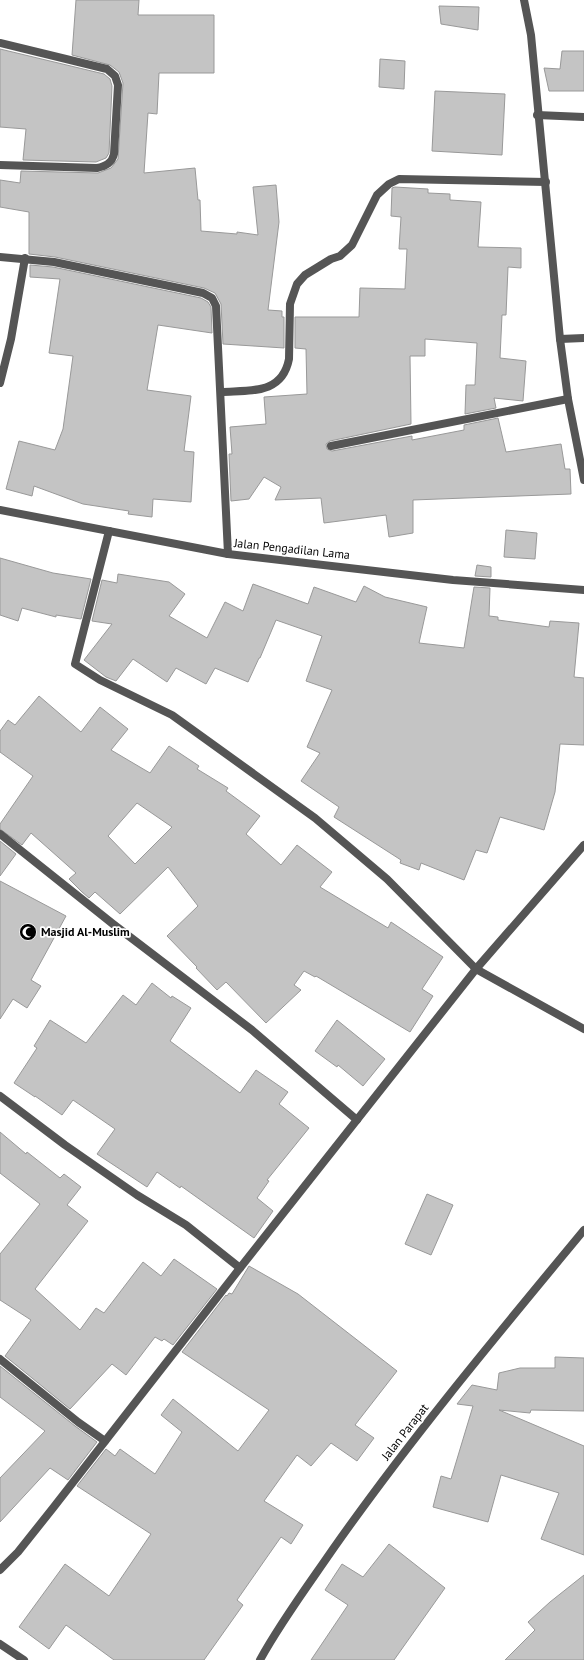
<svg xmlns="http://www.w3.org/2000/svg" width="584" height="1660" font-family="'PT Sans',sans-serif">
<style>
.building{fill:#c4c4c4;stroke:#999;fill-rule:evenodd}
.lines{fill:none;stroke-linecap:round;stroke-linejoin:round}
.minor{stroke:#555;stroke-width:8}
.tertiary{stroke:#555;stroke-width:8}
.labels{text-anchor:middle;stroke-width:3.5;stroke-linejoin:round;paint-order:stroke}
.street-label{font-size:12px;fill:#000;stroke:#fff}
.poi-label{font-size:12px;font-weight:bold;fill:#000;stroke:#fff;text-anchor:start}
</style>
<rect width="100%" height="100%" fill="#fff"/>
<!-- building -->
<g class="building">
<path d="M76,0H139L138,15H214V73H159L157,114L148,113L144,173L195,168L198,200H200L201,231L237,234V232L258,235L253,187L276,185L279,222L268,310L282,311V317H284V348L223,344L221,304L215,293L204,288L55,257L29,254V212L0,207V180L20,183L21,171L98,173L111,168L118,159L123,83L119,72L110,65L72,55Z"/>
<path d="M439,6L479,7L478,30L441,24Z"/>
<path d="M0,49L104,74L110,79L112,86L109,153L106,158L96,162L23,160L26,129L0,127Z"/>
<path d="M562,51H584V91H549L544,68L560,69Z"/>
<path d="M380,59L405,61L404,89L379,87Z"/>
<path d="M435,91L505,94L502,155L432,151Z"/>
<path d="M395,187L428,189V193L450,194V200L481,202L478,247L521,248V268L508,267L506,315H502L500,358L526,361L523,401L494,398L496,408L465,414L466,385H475L477,343L425,339V356H410L411,424L330,441L326,444L327,449L332,451L412,436V440L464,430V425L498,418L506,452L561,444L565,469H570L571,494L413,500V533L389,537L386,515L324,523L321,498L275,500L281,487L264,477L249,499L231,501L229,454H232L230,427L266,424L264,397L307,394L306,349L295,348V317H359L360,288L405,289L407,249H399L401,217L391,216L392,188Z"/>
<path d="M30,265L53,267L201,298L208,302L211,307L212,333L158,325L147,390L191,396L184,451L194,452L191,502L153,499L152,517L128,514L129,511L83,504L34,486L32,496L6,489L19,441L55,450L63,429L73,356L49,353L60,279L30,277Z"/>
<path d="M506,530L537,533L535,559L504,557Z"/>
<path d="M0,558L53,573L91,579L81,619L56,615V617L22,608L18,621L0,615Z"/>
<path d="M477,565L491,567V577L475,576Z"/>
<path d="M118,574L169,582L185,594L169,616L207,638L225,602L243,611L253,584L308,604L314,587L356,602L364,586L385,597L427,607L419,643L464,648L474,587L490,588L489,616L498,617V620L549,627L550,621L579,623L574,677L584,678V745L560,744L555,792L544,830L500,817L487,853L476,850L464,880L421,863L419,870L400,863L401,860L334,817L339,807L301,781L320,753L307,747L332,690L306,681L322,636L276,620L260,658H259L248,682L215,668L206,684L176,668L167,682L133,659L116,681L106,677L84,660L112,624L92,621L102,580L117,583Z"/>
<path d="M39,696L81,732L100,707L128,729L111,750L150,773L169,746L199,766L197,769L228,788L226,791L260,816L246,834L281,865L297,845L332,872L320,887L388,928L391,922L443,957L422,989L433,996L410,1032L316,976L315,977L304,971L294,985L301,990L266,1023L226,982L217,990L196,968L197,967L167,936L198,906L168,867L120,914L95,892L89,898L82,892L69,879L76,873L31,833L22,845L0,829V824L33,776L0,752V731L8,720L15,725ZM137,803L172,827L135,864L108,836Z"/>
<path d="M0,841L16,854L0,876Z"/>
<path d="M0,881L66,916L31,980L41,986L27,1008L13,999L0,1019Z"/>
<path d="M152,983L171,998L172,996L191,1008L170,1041L240,1093L256,1070L288,1092L279,1104L309,1128L267,1180L269,1181L257,1198L273,1211L254,1238L181,1186L180,1188L157,1172L147,1187L97,1154L115,1129L73,1100L62,1115L35,1096V1097L14,1083L37,1048L34,1046L50,1020L86,1043L123,995L136,1005Z"/>
<path d="M337,1020L385,1059L363,1086L338,1065L337,1067L315,1051Z"/>
<path d="M0,1132L26,1154L27,1152L60,1178L64,1174L81,1187L67,1205L88,1221L35,1289L80,1330L96,1308L104,1313L143,1262L161,1276L174,1259L217,1289L173,1345L164,1339L162,1341L155,1337L126,1375L112,1364L70,1409L5,1356L31,1320L0,1300V1254L40,1204L0,1173Z"/>
<path d="M427,1194L453,1205L431,1255L405,1244Z"/>
<path d="M249,1266L298,1294L397,1371L355,1425L374,1438L357,1461L331,1443L311,1466L297,1455L264,1501L303,1525L291,1544L281,1537L237,1600L243,1605L204,1660H114L66,1625L49,1649L19,1627L65,1564L109,1596L151,1534L77,1486L106,1449L115,1456L120,1449L155,1474L182,1432L161,1415L173,1399L238,1451L269,1410L182,1352L226,1295L227,1296L229,1293L232,1294Z"/>
<path d="M555,1357L584,1358V1411L531,1410L530,1413L499,1410L584,1446V1555L541,1539L559,1493L501,1475L488,1522L433,1507L441,1476L451,1479L473,1406L457,1404L472,1385L497,1390L499,1373L520,1368H555Z"/>
<path d="M0,1366L75,1426L97,1442L68,1480L50,1468L0,1522V1478L45,1431L0,1397Z"/>
<path d="M389,1544L445,1588L394,1660H311L348,1605L325,1590L342,1564L363,1577Z"/>
<path d="M584,1575V1660H505L535,1630L528,1622L550,1602Z"/>
</g>
<g class="lines">
<!-- minor -->
<g class="minor">
<path d="M524,0L531,35L560,339L568,399L584,480"/>
<path d="M0,43L107,69L115,76L118,85L114,154C112,163 106,166 97,168L0,165"/>
<path d="M537,115L584,117"/>
<path d="M0,257L54,262L203,293L212,298L216,306L228,554"/>
<path d="M560,339L584,338"/>
<path d="M0,383L11,339L25,258"/>
<path d="M221,392C250,390 282,395 289,359L290,304L297,284L305,275L331,259L340,256L352,245L377,195L389,184L399,179L546,182"/>
<path d="M331,446L568,399"/>
<path d="M0,510L228,554L453,580L584,590"/>
<path d="M109,531L75,664L100,680L172,715L315,818L387,879L476,969L584,1029"/>
<path d="M0,834L113,924L252,1030L357,1120"/>
<path d="M0,1096L65,1145L137,1195L186,1225L240,1268"/>
<path d="M0,1359L78,1422L105,1441"/>
<path d="M0,1570L18,1552L53,1508L240,1268L476,969L584,845"/>
<path d="M0,1644L24,1660"/>
</g>
<!-- tertiary -->
<path class="tertiary" d="M260,1660C280,1623 309,1584 333,1549C411,1438 498,1334 584,1230"/>
</g>
<!-- icons -->
<defs>
<g id="mosque-disc" transform="scale(0.9)"><circle r="9.5" fill="#000" stroke="#fff"/><path d="M3.5-4.9A6 6 0 1 0 3.5 4.9A5 5 0 1 1 3.5-4.9Z" fill="#fff"/></g>
</defs>
<g fill-rule="evenodd">
<use href="#mosque-disc" x="28" y="932"/>
</g>
<g class="labels">
<!-- street labels -->
<g class="street-label">
<text transform="translate(292 549) rotate(6)" y="4">Jalan Pengadilan Lama</text>
<text transform="translate(405 1432) rotate(-52)" y="4">Jalan Parapat</text>
</g>
<!-- poi labels -->
<g class="poi-label">
<text x="41" y="936">Masjid Al-Muslim</text>
</g>
</g>
</svg>
